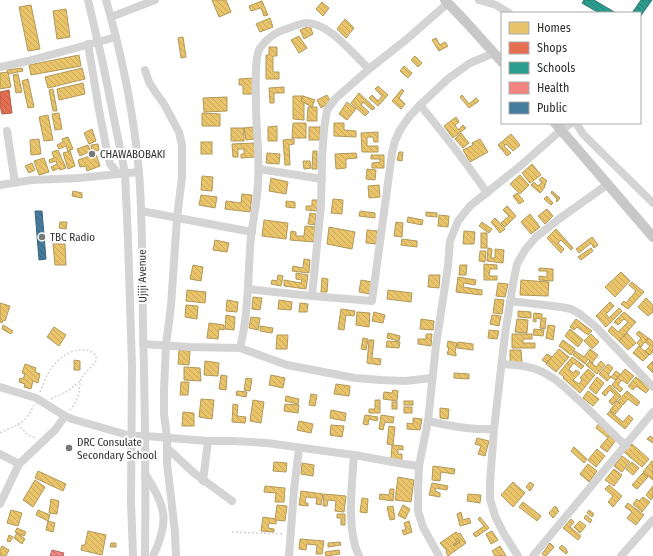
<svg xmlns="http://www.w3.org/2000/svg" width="653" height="556" font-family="'Fira Sans Condensed',sans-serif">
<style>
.homes{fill:url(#homes-back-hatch);stroke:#b29859;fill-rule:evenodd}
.shops{fill:url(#shops-back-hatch);stroke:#b05c47}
.schools{fill:url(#schools-back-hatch);stroke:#2c7c72}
.health{fill:url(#health-back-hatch);stroke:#b86b69}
.public{fill:url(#public-back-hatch);stroke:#3f647c}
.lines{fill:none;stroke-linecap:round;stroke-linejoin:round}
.path{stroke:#d3d3d3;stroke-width:1.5;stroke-dasharray:2 2;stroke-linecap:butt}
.minor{stroke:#d4d4d4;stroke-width:8}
.major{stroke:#c8c8c8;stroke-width:10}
.poi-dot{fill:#787878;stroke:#fff;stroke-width:1.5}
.labels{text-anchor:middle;stroke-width:4;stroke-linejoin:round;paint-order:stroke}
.poi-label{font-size:11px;fill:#303030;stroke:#fff;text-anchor:start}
.street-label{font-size:11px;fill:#303030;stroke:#fff}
</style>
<defs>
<pattern id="homes-back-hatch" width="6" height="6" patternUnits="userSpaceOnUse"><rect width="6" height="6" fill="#e9c46a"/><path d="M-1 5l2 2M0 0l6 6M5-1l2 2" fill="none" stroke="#c8a95c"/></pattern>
<pattern id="shops-back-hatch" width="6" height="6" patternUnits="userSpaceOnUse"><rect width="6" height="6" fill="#e76f51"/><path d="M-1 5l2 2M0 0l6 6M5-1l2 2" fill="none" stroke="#bc5c44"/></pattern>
<pattern id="schools-back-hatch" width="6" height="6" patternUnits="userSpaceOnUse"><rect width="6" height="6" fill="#2a9d8f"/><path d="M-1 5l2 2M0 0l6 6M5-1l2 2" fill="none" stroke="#248075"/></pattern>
<pattern id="health-back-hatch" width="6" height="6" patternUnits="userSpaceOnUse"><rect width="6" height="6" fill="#f28482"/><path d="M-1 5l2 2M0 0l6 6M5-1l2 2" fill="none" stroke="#c46c6b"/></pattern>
<pattern id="public-back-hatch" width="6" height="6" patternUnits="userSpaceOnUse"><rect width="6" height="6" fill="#457b9d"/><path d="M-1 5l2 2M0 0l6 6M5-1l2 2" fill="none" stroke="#3a6580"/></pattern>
</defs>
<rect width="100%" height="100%" fill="#fff"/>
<!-- homes -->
<g class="homes">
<path d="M212,0H226L231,12L219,17Z"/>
<path d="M262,1L268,15L264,16L261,8L251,11L249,6Z"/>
<path d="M322,2L329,8L323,16L316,9Z"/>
<path d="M31,5L40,49L28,51L19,7Z"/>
<path d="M66,9L70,37L57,39L53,11Z"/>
<path d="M270,18L273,27L260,32L256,24Z"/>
<path d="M345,19L354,28L346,38L337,29Z"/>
<path d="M310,26L313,34L304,39L300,30Z"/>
<path d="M299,36L307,48L299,53L291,40Z"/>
<path d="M183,37L186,57L181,58L178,38Z"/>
<path d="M436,38L440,45L445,42L448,46L439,51L432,40Z"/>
<path d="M269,47H277V56H273V72H279V79H266V55H269Z"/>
<path d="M79,55L81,66L31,75L29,65Z"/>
<path d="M415,56L422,63L418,67L411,60Z"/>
<path d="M404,66L412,73L408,78L400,71Z"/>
<path d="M22,68L23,71L8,74L7,70Z"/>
<path d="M82,68L85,79L48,88L45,77Z"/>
<path d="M8,72L11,87L0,89V73Z"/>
<path d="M18,74L22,92L16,93L13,75Z"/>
<path d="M254,78V94H243V85H239V79Z"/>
<path d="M28,79L34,107L28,108L22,81Z"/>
<path d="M83,83L85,94L59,100L57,89Z"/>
<path d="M378,86L388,95L378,106L369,98L372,95L378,101L382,96L375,89Z"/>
<path d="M284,87V93H274V103H270L269,88Z"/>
<path d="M53,89L57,111H53L49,90Z"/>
<path d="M402,89L404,91L399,98L405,104L401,109L392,101Z"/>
<path d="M359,93L375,108L372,110L363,102L361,105L369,112L365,116L351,103Z"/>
<path d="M327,95L331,102L321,108L317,100Z"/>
<path d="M462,95L469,104L476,98L479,101L469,108L460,97Z"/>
<path d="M293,96H304V120L293,119Z"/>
<path d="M303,96L315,100L312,107L301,101Z"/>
<path d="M227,97V111L204,112L203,98Z"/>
<path d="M347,102L356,109L347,120L339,114Z"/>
<path d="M308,107H317V121H307Z"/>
<path d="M59,113L62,129L55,130L52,114Z"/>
<path d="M202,113L220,114V126H202Z"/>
<path d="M48,115L53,140L44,141L39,117Z"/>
<path d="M456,117L459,122L455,125L458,130L463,125L466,128L453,138L444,126Z"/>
<path d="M293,123H306V138H292Z"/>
<path d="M334,123H344V130L356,131V137L334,136Z"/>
<path d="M277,126V141H268V127Z"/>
<path d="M253,127L254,139L246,140L244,128Z"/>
<rect x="309" y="127" width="11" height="13"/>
<rect x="231" y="128" width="13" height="13"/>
<path d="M92,129L96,141L89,144L84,133Z"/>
<path d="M378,132V142H374L373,137H367V146H378V152H362L361,133Z"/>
<path d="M461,133L469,143L463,148L455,139Z"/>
<path d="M511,134L520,145L513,151L506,144L504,146L511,153L507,156L498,145Z"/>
<path d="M68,137L73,149L68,151L66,146L59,149L57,145L63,142L62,139Z"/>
<path d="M39,139L41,154L31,155L30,140Z"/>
<path d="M294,139V144L289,145L290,165H285L283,140Z"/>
<path d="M480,139L488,152L470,162L463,150L473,145L472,143Z"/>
<rect x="201" y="142" width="11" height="12"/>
<path d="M254,143L255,157L241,158V154H244V149H238V157H233L232,144Z"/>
<path d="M98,144L99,150L92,152L91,145Z"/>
<path d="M88,145L91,151L80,156L77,149Z"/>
<path d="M58,150L66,168L60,170L59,168L53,171L51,167L57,164L56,161L50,163L49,160L54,158L52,152Z"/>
<path d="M70,151L75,166L68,169L63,153Z"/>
<path d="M313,151H317V169H312Z"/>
<path d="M399,152H403L402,161L397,160Z"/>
<path d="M267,153L280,154L279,164L266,163Z"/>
<path d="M356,153L357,158L346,159V168L336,169L335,154Z"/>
<path d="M96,154L100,166L87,171L86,166L80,167L78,160Z"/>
<path d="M371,155H384V168H372V163L380,162V159H371Z"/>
<path d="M44,158L49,172L39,175L34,161Z"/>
<path d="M303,161H310L311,168L304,169Z"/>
<path d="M32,163L35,170L29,173L25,166Z"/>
<path d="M532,164L541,175L530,183L522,173Z"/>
<path d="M367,169L376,170L375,180L366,179Z"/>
<path d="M520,175L529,185L520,194L510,184Z"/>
<path d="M202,176L213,177L212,191L201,190Z"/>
<path d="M542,177L547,181L545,183L546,184L544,186L545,187L540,193L531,185L534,182L538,186L542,182L539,180Z"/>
<path d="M271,178L288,182L286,194L269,191Z"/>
<path d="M379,185L380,197L369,198L368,186Z"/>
<path d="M73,191L82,193V198L72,196Z"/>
<path d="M552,191L560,198L557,202L556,201L557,199L551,193Z"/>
<path d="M517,193L524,201L519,204L513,196Z"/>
<path d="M242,194L252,195L250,212L225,209L226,201L241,203Z"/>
<path d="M201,195L217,197L215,208L199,205Z"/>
<path d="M547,196L553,203L551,205L544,199Z"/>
<path d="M333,199L343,200L342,214L331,213Z"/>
<path d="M312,200H318L317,211L306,210V206H312Z"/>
<path d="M286,201L295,202V208L286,207Z"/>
<path d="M507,206L516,216L505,227L501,223L509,216L503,210Z"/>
<path d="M547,209L553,216L545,224L538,216Z"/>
<path d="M360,211L375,213V218L359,216Z"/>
<path d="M426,212L437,213V217L426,216Z"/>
<path d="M310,213L316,214L315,225L308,224Z"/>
<path d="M530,214L540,227L531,234L521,222Z"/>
<path d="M439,215L449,216L448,227L438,226Z"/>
<path d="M408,217L423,220L422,225L407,222Z"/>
<path d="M495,218L505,229L500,233L491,222Z"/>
<path d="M264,220L288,223L286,239L262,236Z"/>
<path d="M60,222H67L66,229L59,228Z"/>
<path d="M396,222L403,223L402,237L394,236Z"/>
<path d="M482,222L492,229L489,233L479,226Z"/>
<path d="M305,226L315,227L314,242L290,240L291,231L296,232V236H304Z"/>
<path d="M329,227L355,232L352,249L327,244Z"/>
<path d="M556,229L573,248L571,250L561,240L558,243L564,249L561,253L547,238Z"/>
<path d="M367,230L378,231L377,244L366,243Z"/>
<path d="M464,231L475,232L474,244H463Z"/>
<rect x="481" y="233" width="6" height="15"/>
<path d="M592,237L598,245L594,248L591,243L579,253L576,249Z"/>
<path d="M402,239L417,241V247L401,245Z"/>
<path d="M215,240L229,243L227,252L213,250Z"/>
<path d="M53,244H65L66,265H55Z"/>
<path d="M488,248L492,249L491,258H495V249L504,250L503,263L487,261Z"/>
<path d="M591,248L593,251L581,260L578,257Z"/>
<path d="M480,251H486L485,262L479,261Z"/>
<path d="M304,259L310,260L309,273L292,271L293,266L303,268Z"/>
<path d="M484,264L497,265V269H490L489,276H497V280H484Z"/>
<path d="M193,265L203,267L201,281L190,279Z"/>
<path d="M460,265H467L466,275H459Z"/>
<path d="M539,268L553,269V281L539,280V276L547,277V271H539Z"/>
<path d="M621,272L630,281L615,297L605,287Z"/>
<path d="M296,273L308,275L306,289L284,286V280L301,283L302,280L296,279Z"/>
<path d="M278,275L283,276L281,286L271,284L272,280L277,281Z"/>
<path d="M429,275H440L439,288L428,287Z"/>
<path d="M458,277L476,280L475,285L464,283L463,287L482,290V295L456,292Z"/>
<path d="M322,278L328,279L327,292H321Z"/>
<path d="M361,280L372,282L370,294L359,292Z"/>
<path d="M521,280L549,282L548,296L520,295Z"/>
<path d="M632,282L644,292L628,309L621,304L624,301L626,303L636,291L629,285Z"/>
<path d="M498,283L508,284L505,297L496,296Z"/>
<path d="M187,290L206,292L205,303L186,301Z"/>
<path d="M388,290L412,293L411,302L387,299Z"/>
<path d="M253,297L262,298L260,310L252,309Z"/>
<path d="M646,298L653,305V312L648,316L638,307Z"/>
<path d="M495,299L504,300L502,314L493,313Z"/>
<path d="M227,300L238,302L237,312L226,311Z"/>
<path d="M279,300L292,302L291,310L278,309Z"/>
<path d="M610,302L614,306L606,314L609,318L619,308L622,311L606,327L596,316Z"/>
<path d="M0,303L10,306L5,321L3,320L2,323L0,322Z"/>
<path d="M300,303L308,304L307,312H299Z"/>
<path d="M186,305L198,306L197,319L185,317Z"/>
<path d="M341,309L355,311L354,316L346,315L344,330L338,329Z"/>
<path d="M518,311L531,312V318L518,317Z"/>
<path d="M357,312L370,313L369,327L356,325Z"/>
<path d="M374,312L385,315L383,323L372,321Z"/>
<path d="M624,312L636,322L619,341L608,331L612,326L618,332L628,322L624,319L618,325L614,322Z"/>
<path d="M534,313L542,314V318H546L545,329L540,328L541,319L536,318V322L533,321Z"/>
<path d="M226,315L235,317L234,330L225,329Z"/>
<path d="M492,315L501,316L499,326L490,324Z"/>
<path d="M251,317L260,318L258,330L249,328Z"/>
<path d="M421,319L434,321L433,330L420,329Z"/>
<path d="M517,319L528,320L527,333L515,332Z"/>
<path d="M576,319L592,331L588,335L577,327L574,330L570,327Z"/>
<path d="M209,323L224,325V330L219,329L218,339L207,338Z"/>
<path d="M3,325L13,331L11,334L2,329Z"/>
<path d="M548,325L555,326L553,340L546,338Z"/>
<path d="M260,326L273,328L272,333L260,331Z"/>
<path d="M54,327L66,335L59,346L47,337Z"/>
<path d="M534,329L544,330L543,336L533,335Z"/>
<path d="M570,329L583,340L578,347L565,336Z"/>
<path d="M489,330L499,331L497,339L488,338Z"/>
<path d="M639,331L648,338L641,347L637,343L641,338L636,334Z"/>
<path d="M388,333L400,336L399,341L387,338Z"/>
<path d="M627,333L636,343L628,350L619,341Z"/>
<path d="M426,334H432L431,346L418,344V339H426Z"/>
<path d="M512,334H532V339H523V343H535V348H512Z"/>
<path d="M591,334L599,342L592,349L584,341Z"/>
<path d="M277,335H288L287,349H276Z"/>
<path d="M363,338L368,339L366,350L361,349Z"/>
<path d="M649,338L653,342V352L650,355L645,351L650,346L645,342Z"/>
<path d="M369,340H374L372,358L381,359L380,365L367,363Z"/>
<path d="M563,340L575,349L571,355L559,346Z"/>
<path d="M387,341L400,342L399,348L386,347Z"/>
<path d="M448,341L457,343L455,352L456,353V356L447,354L449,348L447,347Z"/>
<path d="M458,342L473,344V350L457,348Z"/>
<path d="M639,346L649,355L643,361L633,353Z"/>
<path d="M559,349L569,357L556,372L546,364Z"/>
<path d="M590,349L598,355L592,363L588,359L585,364L573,355L575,351L584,357Z"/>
<path d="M179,350L190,351L189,365L178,364Z"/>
<path d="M510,350H521L522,363H510Z"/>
<path d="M547,354L552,357L546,363L542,360Z"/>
<path d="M572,357L584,366L581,369L574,363L569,369L573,373L576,370L580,373L573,380L579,384L582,380L580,378L588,369L595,375L580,393L563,378L564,377L559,373Z"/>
<path d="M74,360L80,361V370H74Z"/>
<path d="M205,361L219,363L218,376L204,375Z"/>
<path d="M590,361L596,367L601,361L605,365L597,374L586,365Z"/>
<path d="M653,361V373L647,367Z"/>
<path d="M25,364L36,368L35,372L40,374L38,383L33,381L31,389L24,387L25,384L19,382L20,378L23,379L25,374L22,373Z"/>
<path d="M608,364L613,368L608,375L611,377L607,381L599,374Z"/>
<path d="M184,367L200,368L201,381L184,380Z"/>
<path d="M625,369L634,376L627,384L622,380L618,385L623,389L620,392L612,385Z"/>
<path d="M616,371L620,374L615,380L611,377Z"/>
<path d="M454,373L469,374V379L454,378Z"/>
<path d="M221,375L227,376L226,390L219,389Z"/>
<path d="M271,375L285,378L283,388L269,385Z"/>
<path d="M597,377L604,383L596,394L589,388Z"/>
<path d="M636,377L650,388L646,393L636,386L633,390L628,386Z"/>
<path d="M246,378L252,379L250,391L244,390Z"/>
<path d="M181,382H189L188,395H180Z"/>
<path d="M336,384L350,386L349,396L334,394Z"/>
<path d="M610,385L621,396L612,405L609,401L615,395L610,390L605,396L602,393Z"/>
<path d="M393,390L398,391L397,401L383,399L384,392L392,393Z"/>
<path d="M237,391L247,392L246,397L236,395Z"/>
<path d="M588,391L599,399L593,406L583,398Z"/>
<path d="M627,391L640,402L637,406L628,399L623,405L618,401Z"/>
<path d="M311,394L317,395L315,406L309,405Z"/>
<path d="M286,396L299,399L298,404L285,401Z"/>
<path d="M201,399L214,400L212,419L199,417Z"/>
<path d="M253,400L264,402L261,423L250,421Z"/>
<path d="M375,400H380V413H369V409H375Z"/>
<rect x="404" y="401" width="9" height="4"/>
<path d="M617,401L622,406L615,414L610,410Z"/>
<rect x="392" y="402" width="5" height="7"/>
<path d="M233,404L238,405L237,416L246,417L245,423L232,422Z"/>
<path d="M285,404L299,405L298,413L284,411Z"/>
<rect x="404" y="407" width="8" height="6"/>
<path d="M440,408L449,409L448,419L440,418Z"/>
<path d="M331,410L346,413L345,421L330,418Z"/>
<path d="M610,411L623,422L629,415L633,419L625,429L607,414Z"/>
<path d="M183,412L194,413V426H182Z"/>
<path d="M365,415L378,417L377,421L369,419L368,425L363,424Z"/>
<path d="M381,415L394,417L393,423L385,422L383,430L379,429Z"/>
<path d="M413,418L422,419L420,430L407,429V423L413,424Z"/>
<path d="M299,421L313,424L311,433L297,430Z"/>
<path d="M599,423L610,433L607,437L596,428Z"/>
<path d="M331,425L344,426L342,437L330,435Z"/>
<path d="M389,426L395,427L393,445L387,444Z"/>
<path d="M610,435L616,440L607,452L600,447Z"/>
<path d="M650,436L653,438V443L647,439Z"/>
<path d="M477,438L489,441L485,456L478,454L481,446L475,444Z"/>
<path d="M632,444L649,459L642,467L624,452Z"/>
<path d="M392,445L403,446V450L398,449V454H402V461L391,460Z"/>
<path d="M574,447L587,459L584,463L571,451Z"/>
<path d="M597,449L605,456L596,467L588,460Z"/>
<path d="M622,456L630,462L622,472L614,466Z"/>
<path d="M652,461H653V470L652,472L653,473V480L643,472Z"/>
<path d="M274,462L287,463L286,472L273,471Z"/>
<path d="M632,462L639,468L633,475L626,469Z"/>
<path d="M302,463L314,465L313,476L301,474Z"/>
<path d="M588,464L597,471L589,482L580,474Z"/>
<path d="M433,466L455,469L454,474L441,472L440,481L432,480Z"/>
<path d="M614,469L622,475L614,486L605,480Z"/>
<path d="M38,471L66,484L63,491L35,478Z"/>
<path d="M643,473L648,477L637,489L632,485Z"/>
<path d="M398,477L414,480L411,502L395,500Z"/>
<path d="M35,480L45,487L33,507L23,500Z"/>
<path d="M513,482L525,493L513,507L501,495Z"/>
<path d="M530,482L534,485L530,491L526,487Z"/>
<path d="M432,483L448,486L447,490L436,488L435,491L440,493V497L429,495Z"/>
<path d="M609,485L622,496L613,507L608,502L613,496L605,489Z"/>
<path d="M265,486L285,488L284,502H275L276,493L264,492Z"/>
<path d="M653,486V497L651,500L646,495Z"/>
<path d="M390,489H394L393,501L379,499L380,494L389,495Z"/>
<path d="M301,491L323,494L321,505L316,504L317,498L306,497L305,503H308V506L299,505Z"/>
<path d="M324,494L346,496L344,512L335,511L336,501L328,500L327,506H323Z"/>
<path d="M468,494L481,495L480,503L467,501Z"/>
<path d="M643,497L650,502L642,512L633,504L637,499L639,501Z"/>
<path d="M362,498L368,499L367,513L360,512Z"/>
<path d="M51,499L59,501L57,514L49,513Z"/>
<path d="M523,502L541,516L537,521L519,507Z"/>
<path d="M628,503L644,515L636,525L627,518L632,512L625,507Z"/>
<path d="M277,505L287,506L285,521L275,520Z"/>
<path d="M403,505L410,509L405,519L398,515Z"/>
<path d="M393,506L395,519L390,520L387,507Z"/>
<path d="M555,506L558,509L557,510L559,511L553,518L549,513Z"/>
<path d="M11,510L22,513L18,526L7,523Z"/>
<path d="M38,510L50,515L48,521L36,515Z"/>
<path d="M589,510L594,514L592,517L587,513Z"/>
<path d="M461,512L463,520L469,518L471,523L460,526L457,514Z"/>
<path d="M337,514H345V525H341V518H337Z"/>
<path d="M586,515L592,520L590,523L584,518Z"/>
<path d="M263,517L276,519V524L269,523L268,528L274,529V532L261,531Z"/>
<path d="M480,517L489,528L476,537L473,534L484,526L478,519Z"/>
<path d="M571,519L574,522L570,527L581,536L578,540L563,528Z"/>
<path d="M48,521L55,523L53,532L46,530Z"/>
<path d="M409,521L412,532L404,535L402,530H406L404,523Z"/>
<path d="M580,521L586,526L580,533L574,527Z"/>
<path d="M17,528L26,532L24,536L15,532Z"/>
<path d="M88,531L106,535L102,555L81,550L82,545H85Z"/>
<path d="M492,531L498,540L491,544L486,534Z"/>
<path d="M456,532L458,534L460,533L466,543L448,556L446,552L447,551L440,543ZM457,538L460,542L454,546L453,545L457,542L455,540Z"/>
<path d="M17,533L25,539L22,544L14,538Z"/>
<path d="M9,535L13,537L10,542L7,541Z"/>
<path d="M457,538L460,542L454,546L453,545L457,542L455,540Z"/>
<path d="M300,539L324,541L322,554H316L317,545L307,544L306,550L299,549Z"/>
<path d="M340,542L341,545L328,547V543Z"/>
<path d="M111,543H116V547H110Z"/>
<path d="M550,543L554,547L546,556H545L542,554Z"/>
<path d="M562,545L567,550L566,551L568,552L566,554L559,548Z"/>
<path d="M2,546L9,550L6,556H2L0,555V550Z"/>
<path d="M500,546L506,556H495L492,551Z"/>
<path d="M339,550L340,554L326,556L325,552Z"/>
</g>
<!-- shops -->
<path class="shops" d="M9,90L12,113L2,114L0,105V92Z"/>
<!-- schools -->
<g class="schools">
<path d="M584,0H594L616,13H599L582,3Z"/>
<path d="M641,0H652L640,17V13H632Z"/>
</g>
<!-- health -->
<path class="health" d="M52,550L64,553L63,556H50Z"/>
<!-- public -->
<path class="public" d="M35,211H42L46,259L39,260Z"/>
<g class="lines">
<!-- path -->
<g class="path">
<path d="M40,392C43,386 45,378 49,372C57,358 73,346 90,351C95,353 97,356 96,361L81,378L78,396L76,401L70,410"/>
<path d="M51,399L68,391L80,381"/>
<path d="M18,424C24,431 28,437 37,438"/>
<path d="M0,433C17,424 25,425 34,405"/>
<path d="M232,532L284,534"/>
</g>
<!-- minor -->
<g class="minor">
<path d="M88,0L103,64L125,173L128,240L132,366L131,502L133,556"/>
<path d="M106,0C122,56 134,114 139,172C143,223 142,275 143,326C145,403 146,479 145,556"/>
<path d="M479,0L496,5L509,13"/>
<path d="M111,17L155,0"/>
<path d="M88,44L99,110L107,151L110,164L119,174"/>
<path d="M0,67L28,61L116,37"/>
<path d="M145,70L149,82L156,93L164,104L179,132L182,145V177L177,218L171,306L166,345L164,390V414L167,438V463L175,532L176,556"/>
<path d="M420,105C444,134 466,162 487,193"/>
<path d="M576,123L583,134L593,144L653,203"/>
<path d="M7,131L15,183"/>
<path d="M259,169L322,179"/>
<path d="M0,185L32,180L79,178L138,172"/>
<path d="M141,211L252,232"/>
<path d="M248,289L312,296L372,301L392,153L395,141L400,130L409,117L420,105L449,78L470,63L494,53"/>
<path d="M312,296L321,205L322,159L324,129L327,110L336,98L369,69L407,39L448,3"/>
<path d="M510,301L561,307L571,309L580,314L595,326L653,387"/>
<path d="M143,344L189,347L240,348L287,365L355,378L381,380L405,381L432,378"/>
<path d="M240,348C248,316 248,283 250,249C251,227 257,206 258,183C260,157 256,131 256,105C256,92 254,57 260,48C267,38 278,31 289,28C295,26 301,23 307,23C329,23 353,54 369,69"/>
<path d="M502,364C514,365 527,365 538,370C551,375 563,385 573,395C591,411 608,429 626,446"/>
<path d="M0,387L36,398L65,416L72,419L131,436H145L208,441H233L267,443L354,455L404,464L419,466"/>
<path d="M428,421C451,426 470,430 494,429"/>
<path d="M167,448L194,473L232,501"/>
<path d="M0,454L19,464"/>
<path d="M354,455C352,484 346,530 359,556"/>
<path d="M145,474C166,506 170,521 153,556"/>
<path d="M203,481L208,441"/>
<path d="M0,504L19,464L55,430L65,416"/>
<path d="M289,556L294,490L299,448"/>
<path d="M439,556L423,527L418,511V491L419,466L428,421L436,345L448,266L450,241L458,221L470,206L519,167L561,130L572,123"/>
<path d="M518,556L504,534L495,516L490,499V482L494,429L505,334L513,284L517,264L525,250L536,237L559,219L608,184"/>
<path d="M533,556L653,412"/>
<path d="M621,556L653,520"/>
</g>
<!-- major -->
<g class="major">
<path d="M445,0L466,22L502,62"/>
<path d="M555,123L653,237"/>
</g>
</g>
<!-- markers -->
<g class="poi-dot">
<circle cx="92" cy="154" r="4"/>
<circle cx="42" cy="237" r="4"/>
<circle cx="69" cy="448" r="4"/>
</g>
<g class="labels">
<!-- poi labels -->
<g class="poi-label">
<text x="100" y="158">CHAWABOBAKI</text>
<text x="50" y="241">TBC Radio</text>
<text x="77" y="446">DRC Consulate<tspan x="77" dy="13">Secondary School</tspan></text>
</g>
<!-- street labels -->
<g class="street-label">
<text transform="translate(142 276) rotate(-91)" y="4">Ujiji Avenue</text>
</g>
</g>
<!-- legend -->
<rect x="501" y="12" width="140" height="112" fill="#ffffff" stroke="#acacac"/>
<rect x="509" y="22" width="20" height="12" fill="#e9c46a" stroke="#acacac"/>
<text x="537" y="32" font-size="12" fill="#303030">Homes</text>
<rect x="509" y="42" width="20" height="12" fill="#e76f51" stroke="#acacac"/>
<text x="537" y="52" font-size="12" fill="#303030">Shops</text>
<rect x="509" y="62" width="20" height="12" fill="#2a9d8f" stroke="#acacac"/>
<text x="537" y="72" font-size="12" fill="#303030">Schools</text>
<rect x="509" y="82" width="20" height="12" fill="#f28482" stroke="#acacac"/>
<text x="537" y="92" font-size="12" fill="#303030">Health</text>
<rect x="509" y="102" width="20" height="12" fill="#457b9d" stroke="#acacac"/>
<text x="537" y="112" font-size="12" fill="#303030">Public</text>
</svg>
